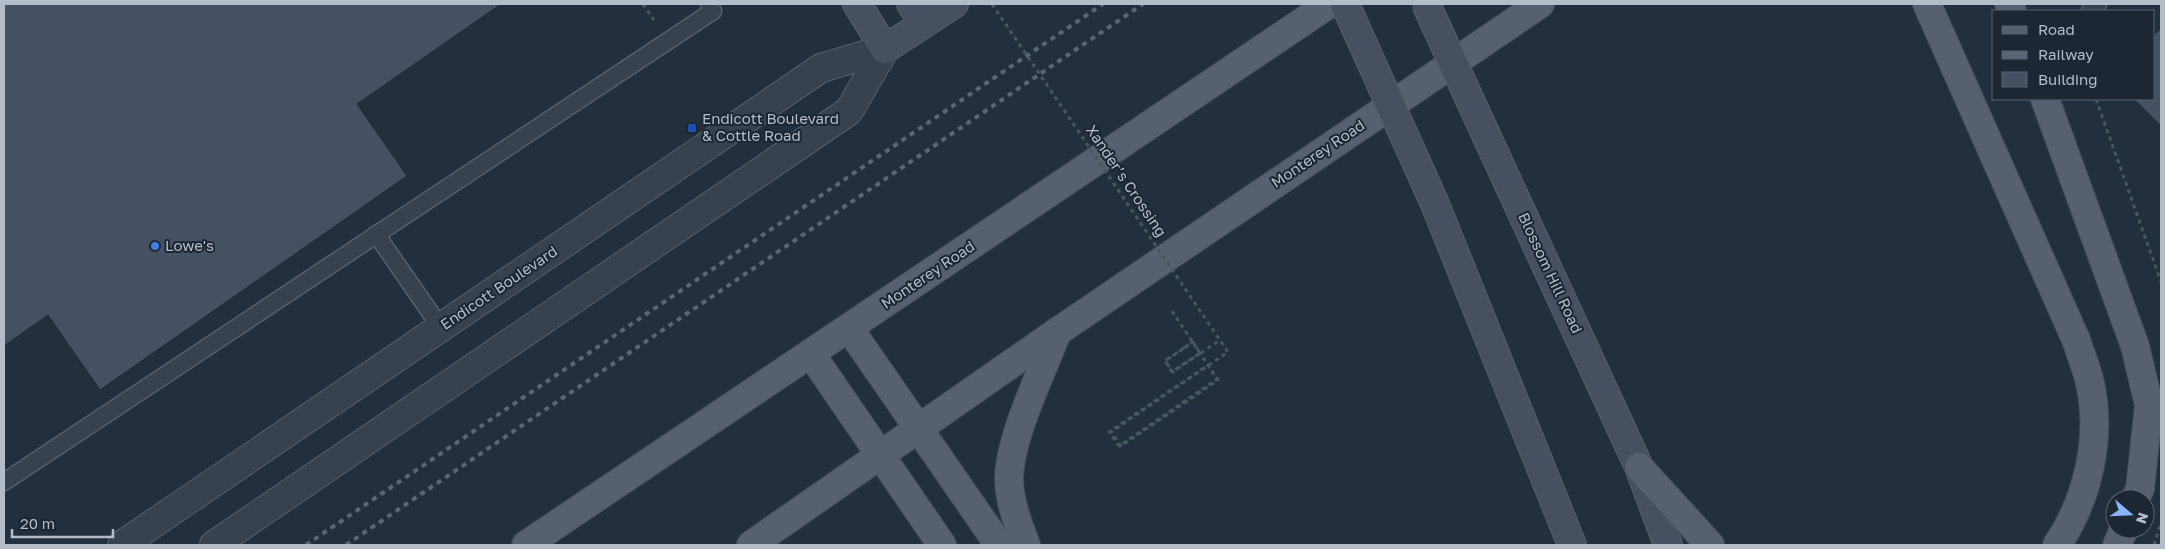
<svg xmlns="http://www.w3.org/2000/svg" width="2165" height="549" font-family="'Golos Text',sans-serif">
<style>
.building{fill:#455162;stroke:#1f2835}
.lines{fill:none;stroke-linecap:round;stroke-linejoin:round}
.service-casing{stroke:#565f6c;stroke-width:19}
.tertiary-casing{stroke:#565f6c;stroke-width:30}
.secondary-casing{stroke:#565f6c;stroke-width:30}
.primary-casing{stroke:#414a57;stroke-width:30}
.path{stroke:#44595c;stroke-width:3;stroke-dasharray:4 4;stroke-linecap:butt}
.service{stroke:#38414e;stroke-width:16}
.tertiary{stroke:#38414e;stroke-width:28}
.secondary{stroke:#465061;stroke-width:28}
.primary{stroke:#56606e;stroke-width:28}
.rail{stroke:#5a6575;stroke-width:4;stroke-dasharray:5 5;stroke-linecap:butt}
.secondary-bridge-casing{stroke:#565f6c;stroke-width:30;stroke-linecap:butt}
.path-bridge{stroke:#44595c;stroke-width:3;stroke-dasharray:4 4;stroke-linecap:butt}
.secondary-bridge{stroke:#465061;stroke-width:28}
.transit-dot{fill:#1a4fb4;stroke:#1d2633;stroke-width:2}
.shop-dot{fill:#3f7fe0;stroke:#1d2633;stroke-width:2}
.labels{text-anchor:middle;stroke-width:4;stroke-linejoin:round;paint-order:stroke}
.poi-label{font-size:15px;fill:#b4bcc9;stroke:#1d2633;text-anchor:start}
.street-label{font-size:15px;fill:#b4bcc9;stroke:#1d2633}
</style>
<rect width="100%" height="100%" fill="#242f3e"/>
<!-- building -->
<g class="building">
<path d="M4,4H501L357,104L407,176L100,390L48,315L4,346Z"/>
<path d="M2161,28V126L2134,99H2154V35Z"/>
</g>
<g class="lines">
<!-- service casing -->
<g class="service-casing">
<g id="service">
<path d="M2090,11L2098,4"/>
<path d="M376,234L441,328"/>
<path d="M4,482L713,11L709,4"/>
</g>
</g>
<!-- tertiary casing -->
<g class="tertiary-casing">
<g id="tertiary">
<path d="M122,545L821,68L885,49"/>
<path d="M214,545L849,111L885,49"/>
</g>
</g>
<!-- secondary casing -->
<g class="secondary-casing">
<g id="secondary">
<path d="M857,4L885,49L954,4"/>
<path d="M911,4L924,23"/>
<path d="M1498,161L1639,467L1668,545"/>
<path d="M1435,204L1572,545"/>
</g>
</g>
<!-- primary casing -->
<g class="primary-casing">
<g id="primary">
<path d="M1927,4L2077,342C2081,356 2087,369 2090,383C2102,438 2088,499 2057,545"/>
<path d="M2009,4L2012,11"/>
<path d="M2045,99L2135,346L2149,405L2140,489L2135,499"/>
<path d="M849,328L999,545"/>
<path d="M811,354L942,545"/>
<path d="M1639,467L1710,545"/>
<path d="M526,545L1329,4"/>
<path d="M751,545L1057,332L1540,4"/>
<path d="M1026,545C1018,524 1009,501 1009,478C1010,436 1042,372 1057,332"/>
<path d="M2117,545L2124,529"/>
</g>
</g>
<!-- path -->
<g class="path">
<path d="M643,4L654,20"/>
<path d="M2096,99L2161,282"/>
<path d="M1172,311L1217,379L1201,390"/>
<path d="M1184,348L1192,342"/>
<path d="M1201,353L1220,340"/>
<path d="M2154,545L2161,522"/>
</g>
<!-- service -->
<use href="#service" class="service"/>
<!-- tertiary -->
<use href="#tertiary" class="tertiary"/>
<!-- secondary -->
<use href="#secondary" class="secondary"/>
<!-- primary -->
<use href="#primary" class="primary"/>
<!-- rail -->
<g class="rail">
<path d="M306,545L1103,4"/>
<path d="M346,545L1143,4"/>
</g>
<!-- secondary-bridge casing -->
<g class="secondary-bridge-casing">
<g id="secondary-bridge">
<path d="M1345,4L1435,204"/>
<path d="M1426,4L1498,161"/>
</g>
</g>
<!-- path-bridge -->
<g class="path-bridge">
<path d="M992,4L1228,352L1111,432L1121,446L1218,380L1208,365L1109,432L1119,446L1201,390"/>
<path d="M1184,348L1165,361L1172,372L1200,353L1193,342L1165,361L1173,372L1201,353"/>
</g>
<!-- secondary-bridge -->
<use href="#secondary-bridge" class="secondary-bridge"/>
</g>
<!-- markers -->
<rect class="transit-dot" x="687" y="123" width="10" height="10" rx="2.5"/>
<circle class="shop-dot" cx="155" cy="246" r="5"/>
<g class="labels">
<!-- poi labels -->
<g class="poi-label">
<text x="702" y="124">Endicott Boulevard<tspan x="702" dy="17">&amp; Cottle Road</tspan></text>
<text x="165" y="251">Lowe's</text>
</g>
<!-- street labels -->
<g class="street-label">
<text transform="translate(1318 154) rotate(-34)" y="5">Monterey Road</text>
<text transform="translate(1126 181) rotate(56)" y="5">Xander’s Crossing</text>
<text transform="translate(1550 273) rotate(65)" y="5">Blossom Hill Road</text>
<text transform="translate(928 275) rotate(-34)" y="5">Monterey Road</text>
<text transform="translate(499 288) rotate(-34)" y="5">Endicott Boulevard</text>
</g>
</g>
<!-- border -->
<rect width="2165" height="549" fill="none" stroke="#b4bcc9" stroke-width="10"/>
<!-- legend -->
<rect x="1992" y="10" width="162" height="90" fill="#1d2633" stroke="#59626f"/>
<rect x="2002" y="26" width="25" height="8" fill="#56606e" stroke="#59626f"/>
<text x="2038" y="35" font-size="15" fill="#b4bcc9">Road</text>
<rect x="2002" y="51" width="25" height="8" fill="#5a6575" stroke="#59626f"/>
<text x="2038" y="60" font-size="15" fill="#b4bcc9">Railway</text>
<rect x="2002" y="72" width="25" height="15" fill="#455162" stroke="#59626f"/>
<text x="2038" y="85" font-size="15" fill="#b4bcc9">Building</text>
<!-- north arrow -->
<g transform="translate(2130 514) rotate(109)"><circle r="24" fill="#1d2633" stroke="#59626f"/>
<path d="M0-4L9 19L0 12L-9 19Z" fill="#8ab4f8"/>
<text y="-8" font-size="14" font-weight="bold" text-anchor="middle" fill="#b4bcc9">N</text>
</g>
<!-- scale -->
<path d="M12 529v8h101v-8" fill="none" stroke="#b4bcc9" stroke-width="2.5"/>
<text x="20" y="529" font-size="15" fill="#b4bcc9" stroke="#1d2633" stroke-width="4" paint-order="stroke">20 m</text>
</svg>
